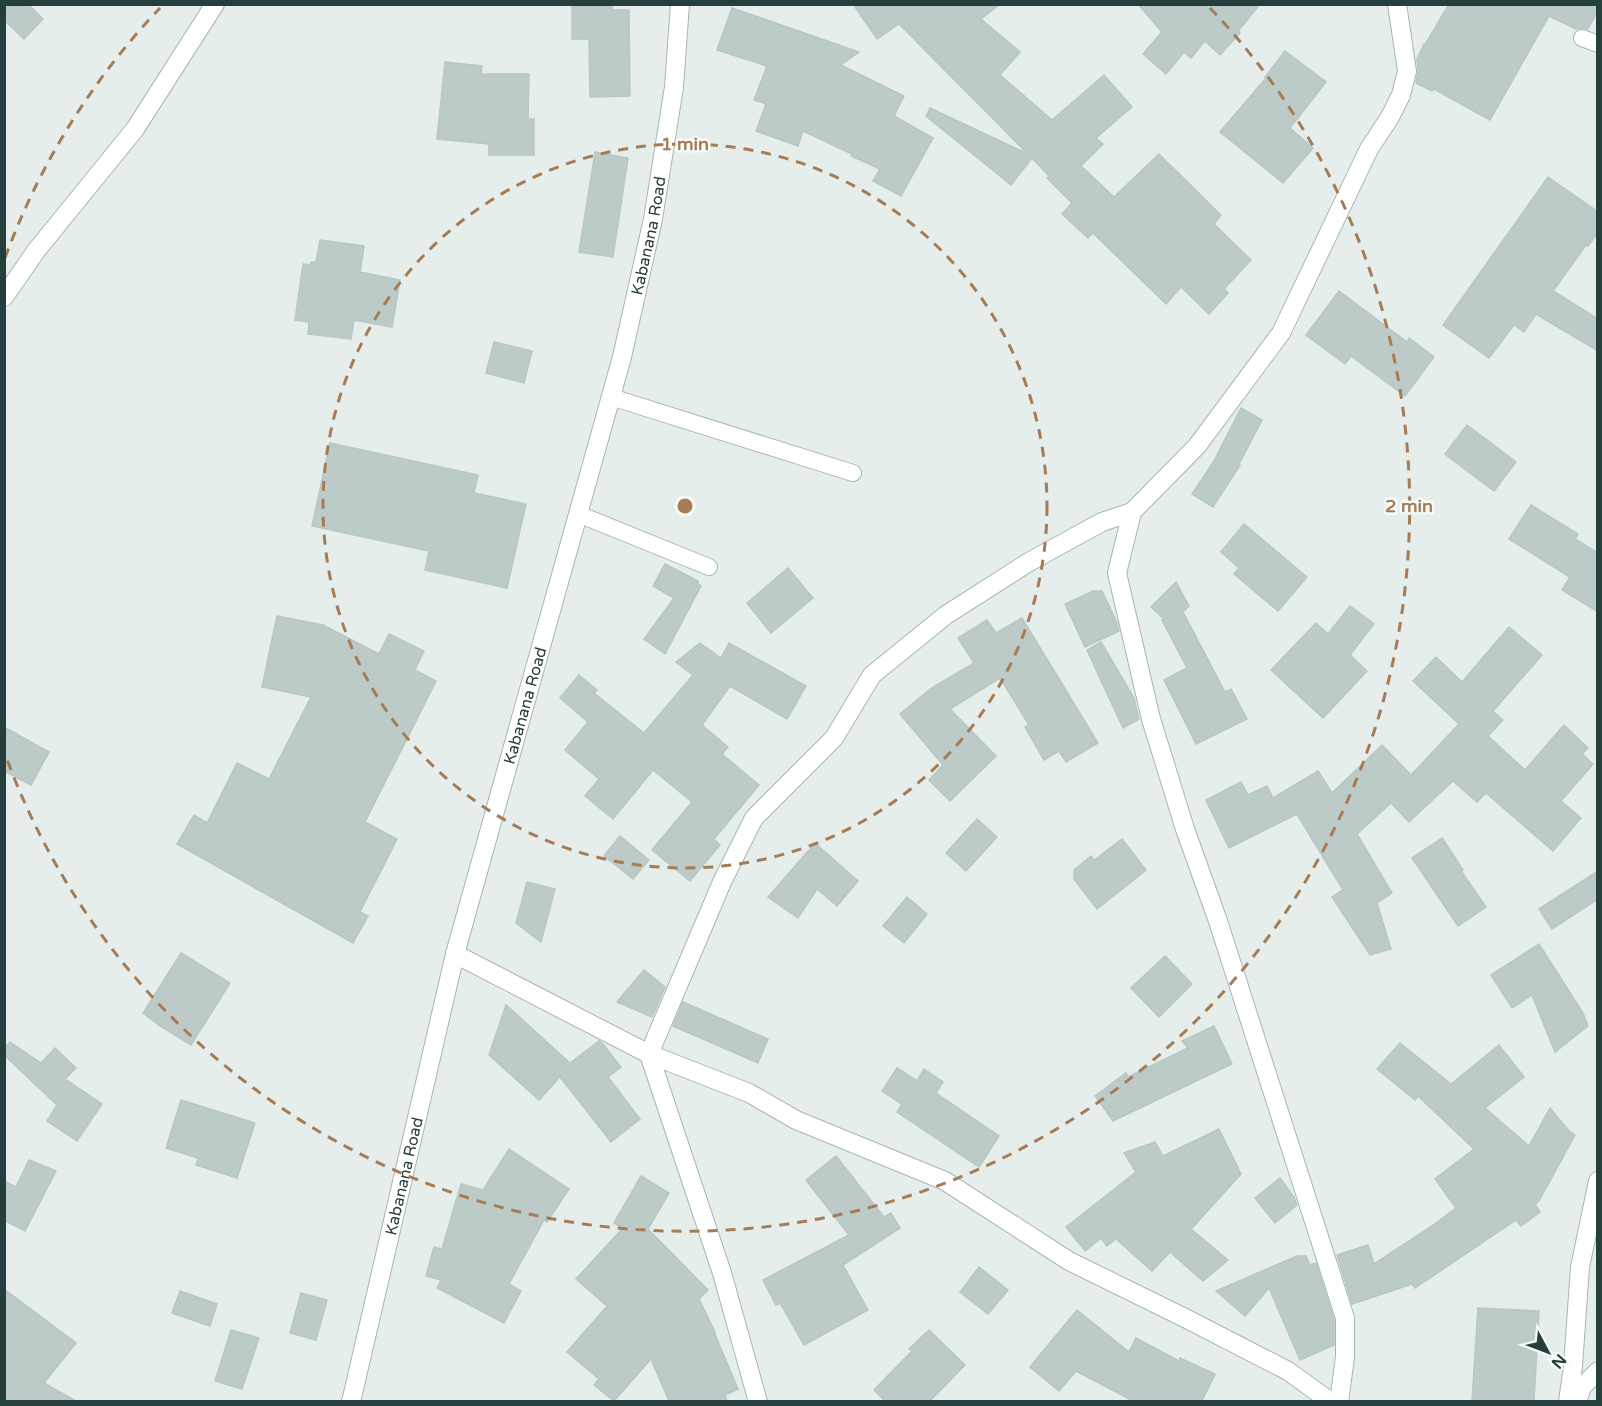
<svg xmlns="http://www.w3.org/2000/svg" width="1602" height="1406" font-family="'Varela Round',sans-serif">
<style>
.building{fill:#bdcbc8;stroke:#b8c7c3;stroke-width:1.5}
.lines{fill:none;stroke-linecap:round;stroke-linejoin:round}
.service-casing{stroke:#a8b6b3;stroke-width:18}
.minor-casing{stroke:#a8b6b3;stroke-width:20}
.tertiary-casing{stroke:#a8b6b3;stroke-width:20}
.service{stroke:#fff;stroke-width:16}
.minor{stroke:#fff;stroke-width:18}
.tertiary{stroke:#fff;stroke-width:18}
.ring{fill:none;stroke:#a67c56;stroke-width:3;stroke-dasharray:10 8}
.labels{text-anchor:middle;stroke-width:5;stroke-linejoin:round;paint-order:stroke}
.street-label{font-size:16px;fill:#253f3c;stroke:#f6faf9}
.centre{fill:#a67c56;stroke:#f6faf9;stroke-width:3}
.ring-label{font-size:18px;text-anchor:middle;font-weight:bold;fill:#a67c56;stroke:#f6faf9;stroke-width:5;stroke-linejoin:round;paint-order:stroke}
</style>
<rect width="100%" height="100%" fill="#e5eeeb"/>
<!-- building -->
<g class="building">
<path d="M4,4H28L43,19L24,39L4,20Z"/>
<path d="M572,4H612V10H629L630,96L590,97L589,39H572Z"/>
<path d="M853,4H1000L981,19L1020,52L1000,75L1052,120L1104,75L1132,107L1096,138L1103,144L1081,166L1114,197L1159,154L1221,215L1214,224L1251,260L1224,289L1228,293L1209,314L1181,287L1166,304L1093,233L1088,238L1062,214L1072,203L1047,178L1049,176L1032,158L1011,185L926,116L930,108L1028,154L899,24L877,39Z"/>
<path d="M1138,4H1260L1238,31L1240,33L1220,55L1205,41L1191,58L1184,52L1166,74L1143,54L1162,32Z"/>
<path d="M1449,4H1598V10L1588,29L1581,28L1576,29L1549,16L1490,120L1434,89L1432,91L1416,83L1418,70L1417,59L1424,44L1425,45Z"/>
<path d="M732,8L859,52L841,65L904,96L894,116L933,138L901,196L873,181L880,169L851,156L852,154L803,131L798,146L756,131L766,104L754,100L767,66L717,50Z"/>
<path d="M1285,51L1326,82L1290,128L1313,148L1283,183L1220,132L1266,78L1265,77Z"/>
<path d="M445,62L482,66L481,74H529L528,119H534V155H489V144L437,139Z"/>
<path d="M595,152L628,158L613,257L579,252Z"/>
<path d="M1548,177L1598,212V232L1588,246L1586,245L1553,291L1598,319V351L1536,314L1524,332L1514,325L1489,358L1443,325Z"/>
<path d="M320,240L364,246L360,272L400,280L392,327L354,320L351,339L308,334L309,322L295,320L303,264L310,265L311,262H316Z"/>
<path d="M1339,291L1407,342L1409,338L1434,357L1405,396L1351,356L1345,364L1306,335Z"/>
<path d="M494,342L532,351L524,383L486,373Z"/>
<path d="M1241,408L1262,420L1239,464L1240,465L1213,507L1192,494L1214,461Z"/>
<path d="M1467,425L1516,462L1494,491L1445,454Z"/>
<path d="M330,443L478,475L474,493L526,504L507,588L425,570L429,551L312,526Z"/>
<path d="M1531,505L1578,534L1575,539L1598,553V612L1562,590L1570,577L1509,539Z"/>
<path d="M1244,524L1307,577L1278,611L1234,574L1239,568L1221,552Z"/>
<path d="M665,564L698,581V584L701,586L665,654L644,639L674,598L653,586Z"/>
<path d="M788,568L813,598L771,633L747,603Z"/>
<path d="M1176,582L1189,606L1183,612L1225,692L1231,689L1247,719L1196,744L1164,680L1187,668L1162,620L1164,619L1151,607Z"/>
<path d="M1093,591H1102L1117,623L1119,631L1085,647L1065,604Z"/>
<path d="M1350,606L1374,624L1350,655L1367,671L1323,718L1271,670L1316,623L1328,634Z"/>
<path d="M277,616L323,625L379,654L389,634L424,651L415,670L436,681L365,822L397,839L360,912L368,916L353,943L177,844L194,815L207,823L237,763L269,779L311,697L262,687Z"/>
<path d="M1022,618L1098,743L1066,762L1059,751L1044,760L1025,727L1029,725L1000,678L950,709L996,756L950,801L929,780L943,765L900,714L930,689L974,663L958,638L987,620L996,633Z"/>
<path d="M1509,627L1542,655L1493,711L1503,720L1488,736L1525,770L1564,725L1588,748L1582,754L1593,764L1561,801L1581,818L1553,851L1486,793L1477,802L1453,781L1409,822L1391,803L1357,834L1392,893L1377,903L1391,949L1370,955L1332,897L1343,890L1297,814L1229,848L1206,800L1241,782L1248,795L1267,786L1273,798L1318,771L1332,793L1382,745L1411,775L1459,724L1413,681L1436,657L1462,682Z"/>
<path d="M1101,642L1134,698L1139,719L1123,728L1087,650Z"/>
<path d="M700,643L721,658L729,643L806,686L787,719L730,686L702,725L728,747L722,754L759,785L714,839L720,845L690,881L652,850L692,802L653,770L613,819L585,796L599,779L565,750L588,722L560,698L579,675L597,690L594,693L644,733L693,675L676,662Z"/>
<path d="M4,727L49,752L31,785L4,771Z"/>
<path d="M977,819L997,837L966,871L946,853Z"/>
<path d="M620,836L649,860L633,879L604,856Z"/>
<path d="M1442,838L1463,870L1461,871L1486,907L1458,926L1412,858Z"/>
<path d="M1122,839L1146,870L1097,909L1074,879V870L1091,856L1094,860Z"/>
<path d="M815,843L858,881L837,906L817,889L798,918L768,897Z"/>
<path d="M1598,871V899L1552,929L1539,909Z"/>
<path d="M527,882L555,889L541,942L516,923Z"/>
<path d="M907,897L927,914L904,943L883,926Z"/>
<path d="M1539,944L1583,1013L1588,1026L1555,1052L1532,995L1512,1008L1491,975Z"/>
<path d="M181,953L230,983L191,1045L160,1026L143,1013Z"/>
<path d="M1165,956L1192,984L1159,1017L1131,988Z"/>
<path d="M644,970L665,987L652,1017L617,1002Z"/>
<path d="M683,1002L768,1039L758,1063L673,1026Z"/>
<path d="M506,1005L570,1063L599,1041L602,1043L621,1067L608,1077L640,1119L611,1142L560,1077L539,1100L489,1055Z"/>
<path d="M1214,1026L1232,1064L1113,1121L1095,1096L1126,1073L1128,1077L1188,1048L1182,1041Z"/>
<path d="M10,1042L41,1063L55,1048L76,1068L65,1079L102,1104L77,1141L47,1121L57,1105L4,1055V1049Z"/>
<path d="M1400,1043L1451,1084L1499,1045L1524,1077L1485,1108L1529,1146L1550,1108L1570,1132L1575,1135L1539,1201L1535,1204L1540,1212L1521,1226L1516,1220L1415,1288L1412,1284L1352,1304L1337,1255L1368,1245L1374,1264L1432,1226L1456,1208L1435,1179L1474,1149L1418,1096L1415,1100L1377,1069Z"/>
<path d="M897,1068L917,1081L924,1069L943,1082L936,1093L999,1136L979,1167L897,1112L902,1104L882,1091Z"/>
<path d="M181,1100L255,1123L237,1178L196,1165L198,1158L166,1148Z"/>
<path d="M1219,1129L1241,1174L1191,1229L1228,1260L1203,1281L1170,1252L1152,1271L1116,1239L1107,1246L1101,1238L1085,1251L1066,1227L1136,1172L1124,1153L1155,1142L1163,1156Z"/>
<path d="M509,1149L569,1189L547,1222L544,1220L509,1284L521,1291L504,1323L437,1288L441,1280L426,1276L434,1247L442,1249L461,1184L483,1190Z"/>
<path d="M836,1156L884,1217L891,1213L900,1228L843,1265L868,1310L804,1345L780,1303L776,1305L763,1280L849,1235L806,1180Z"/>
<path d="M29,1160L56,1171L25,1231L4,1220V1181L16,1187Z"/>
<path d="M641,1176L669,1193L648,1229L708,1290L699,1299L715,1332H714L738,1389L725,1395L727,1401H669L651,1359L614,1401L594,1385L599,1379L567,1352L607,1306L576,1279L623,1228L614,1223Z"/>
<path d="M1280,1178L1294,1197L1297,1205L1275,1223L1255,1198Z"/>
<path d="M1297,1256H1306L1310,1265L1316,1263L1334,1320V1345L1300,1360L1269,1288L1245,1316L1216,1291Z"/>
<path d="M979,1267L1008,1290L988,1314L960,1292Z"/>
<path d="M4,1289L76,1343L44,1383L76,1401H4Z"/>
<path d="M180,1291L217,1304L210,1326L172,1313Z"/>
<path d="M301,1293L327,1300L316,1340L290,1333Z"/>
<path d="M1478,1308L1539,1311L1534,1401H1472Z"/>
<path d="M1077,1310L1129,1352L1136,1338L1179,1361L1180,1358L1215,1374L1202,1401H1133L1076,1371L1059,1391L1030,1367Z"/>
<path d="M231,1330L259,1338L242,1389L215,1381Z"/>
<path d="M929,1330L965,1365L930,1401H885L874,1390L912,1351L909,1349Z"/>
</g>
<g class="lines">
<!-- service casing -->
<g class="service-casing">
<g id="service">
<path d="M1582,38L1598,44"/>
<path d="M611,397L853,473"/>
<path d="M578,514L709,567"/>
</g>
</g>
<!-- minor casing -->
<g class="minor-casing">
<g id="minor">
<path d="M4,297L36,251L135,129L215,4"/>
<path d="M1132,512L1117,573L1151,719L1185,829L1218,921L1345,1318V1357L1339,1402"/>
<path d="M455,954L649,1054L722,1273L758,1402"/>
<path d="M1331,1402L1288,1371L1185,1318L1069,1261L945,1181L796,1120L749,1093L649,1054L722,882L754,818L834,738L872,675L946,615L1029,562L1102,522L1132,512L1197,446L1281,333L1369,149L1390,117L1401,95L1407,71L1397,4"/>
<path d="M1568,1402L1573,1366L1580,1267L1598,1181"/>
<path d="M1577,1402L1582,1387L1598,1371"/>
</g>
</g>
<!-- tertiary casing -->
<g class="tertiary-casing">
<g id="tertiary">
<path id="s1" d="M351,1402L455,954L622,357L653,219L674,87L680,4"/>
</g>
</g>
<!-- service -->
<use href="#service" class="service"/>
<!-- minor -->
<use href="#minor" class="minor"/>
<!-- tertiary -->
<use href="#tertiary" class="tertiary"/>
</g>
<!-- distance rings -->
<g class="ring">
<circle cx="685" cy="506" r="362"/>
<path d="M5 258A724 724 0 0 1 160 8M1210 8A724 724 0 1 1 5 754"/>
</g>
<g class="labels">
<!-- street labels -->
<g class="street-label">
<text dy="6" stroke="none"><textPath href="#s1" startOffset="1204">Kabanana Road</textPath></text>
<text dy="6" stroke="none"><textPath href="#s1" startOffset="718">Kabanana Road</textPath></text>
<text dy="6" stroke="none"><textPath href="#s1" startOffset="232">Kabanana Road</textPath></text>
</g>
</g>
<circle cx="685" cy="506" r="9" class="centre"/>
<g class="ring-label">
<text x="685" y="150">1 min</text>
<text x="1409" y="512">2 min</text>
</g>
<!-- border -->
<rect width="1602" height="1406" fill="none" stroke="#253f3c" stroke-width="12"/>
<!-- north arrow -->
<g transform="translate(1548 1352) rotate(131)" stroke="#f6faf9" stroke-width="4.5" paint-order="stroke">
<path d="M0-4.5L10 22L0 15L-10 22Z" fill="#253f3c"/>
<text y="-9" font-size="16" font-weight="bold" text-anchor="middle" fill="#253f3c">N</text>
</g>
</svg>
